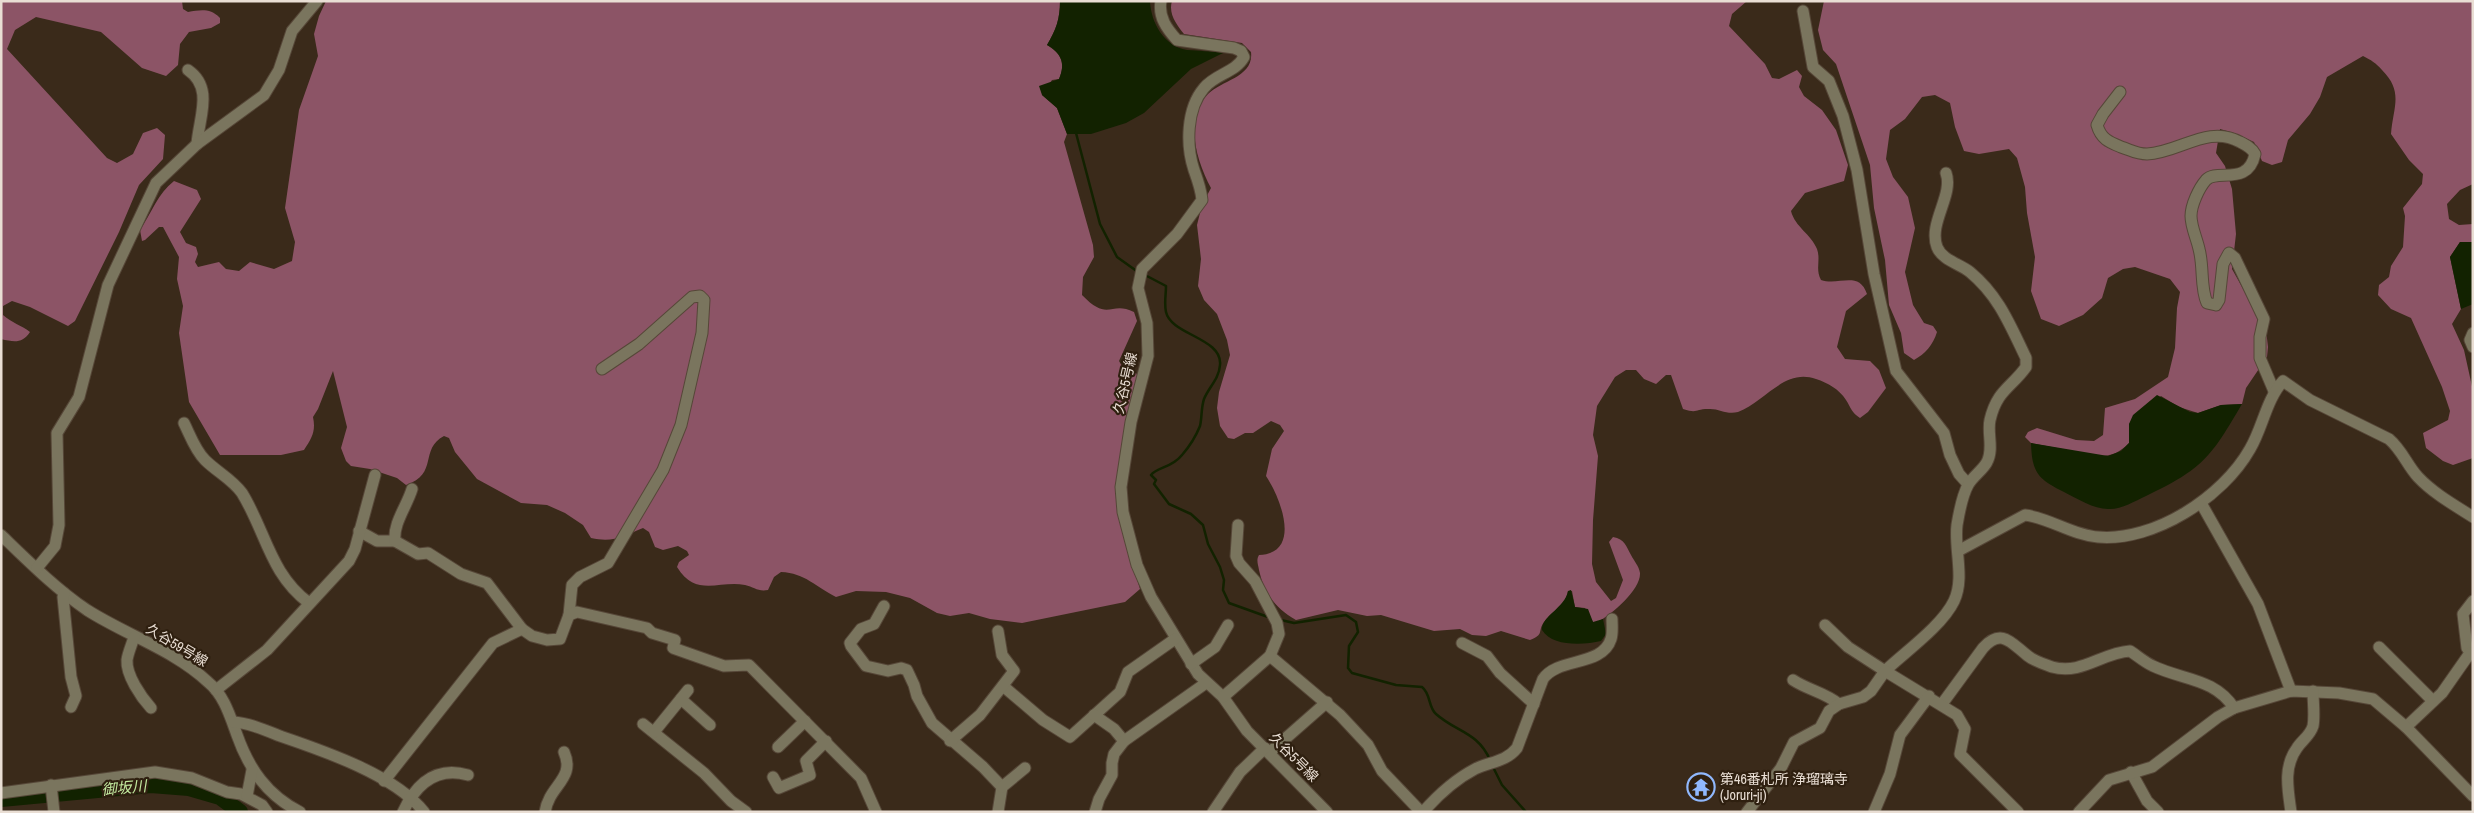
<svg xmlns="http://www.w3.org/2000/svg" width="2474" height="813" font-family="'Archivo Narrow','Noto Sans JP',sans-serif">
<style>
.forest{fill:#8c5466}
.water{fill:#122200}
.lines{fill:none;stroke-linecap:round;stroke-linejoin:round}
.stream{stroke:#122200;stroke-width:2.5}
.river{stroke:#122200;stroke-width:16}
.minor-casing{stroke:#564738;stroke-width:13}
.minor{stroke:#7a755e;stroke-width:11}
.labels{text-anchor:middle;stroke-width:4.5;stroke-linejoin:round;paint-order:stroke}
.street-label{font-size:14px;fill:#e9ded4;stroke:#2f2010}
.poi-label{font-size:14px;fill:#e9ded4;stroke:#2f2010;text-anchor:start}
.water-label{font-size:15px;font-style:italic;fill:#c3eba0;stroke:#2f2010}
</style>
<rect width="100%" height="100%" fill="#3a2a1a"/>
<!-- forest -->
<g class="forest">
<path d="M1,1H182L183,9L188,12C201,10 210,8 220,18V23L211,28L189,32L180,44L178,65L166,76L142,68L101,32L36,17L15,30L7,49L107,158L117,163L133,154L143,133L157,128L165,135L163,159L139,185L119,232L75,321L68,326L30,307L12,301L3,306V315C12,323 21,325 30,332C22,344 14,342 1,339Z"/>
<path d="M326,1H1060C1060,19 1056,30 1047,45C1061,53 1066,63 1059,79L1052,80L1042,95L1057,108L1067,134L1064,142L1093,245L1094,257L1083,277L1082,295C1109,323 1110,300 1134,312L1137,321L1119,361L1123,368L1136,373L1140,381L1115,490L1125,540L1140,589L1125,602L1022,623L990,619L969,613L950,616L937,613L910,598L886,592L856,591L836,597C816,587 805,573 781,572L774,577L768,590C758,592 754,587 745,585C719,580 696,598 677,567L679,562L689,555L687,551L678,546L663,550L655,547L649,532L643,528C623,536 614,543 591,538L583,525L565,513L547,505L521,503L477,479L455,452L449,438L444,436C419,449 439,474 406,485L397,478L370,469L351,466L346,461L341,448L347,427L333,371L318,409L313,417C316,431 312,438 304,450L281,455H220L189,402L179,333L183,306L177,279L179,257L163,227H159L145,240L142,241L140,230C151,214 158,193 174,181L197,190L201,199L180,232L186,243L196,247L198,254L195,262L198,267L219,262L226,269L239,271L250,262L274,269L292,261L295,242L285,208L299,110L318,56L314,34L319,16Z"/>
<path d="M1172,1H1747L1732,14L1729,26L1765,64L1772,78L1779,79L1797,70L1802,76L1799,87L1804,96L1822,110L1836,130L1848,165L1844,181L1805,193L1791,211C1795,227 1811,234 1817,249C1821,260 1815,269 1821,280C1839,286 1859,270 1867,294L1846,311L1837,347L1845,359L1870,361L1879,370L1886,388L1868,412L1860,418C1852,413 1851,408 1846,400C1839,389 1828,383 1816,379C1784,368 1765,402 1738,412C1726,415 1719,408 1708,409C1695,409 1698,414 1683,409L1671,375H1666L1656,384L1644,379L1636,370H1626L1615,377L1597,406L1593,435L1598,456L1593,520L1592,564L1596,582L1611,601L1616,598L1623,580L1609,542L1613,537C1625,539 1626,546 1631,555C1634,561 1639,566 1640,573C1641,590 1612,614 1598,622H1593L1585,608L1575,607L1572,591H1568C1566,606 1552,611 1544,622C1537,632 1545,634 1530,640L1501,631L1486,636L1472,635L1460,629L1434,631L1381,615L1367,616L1338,610L1296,620C1275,608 1264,593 1259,570C1258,564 1256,560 1259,555C1303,553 1280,497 1266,476L1272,449L1284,431L1280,425L1271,421L1253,433H1245L1234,439L1228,438L1220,426L1217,408L1219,392L1230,355L1227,340L1217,314L1204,300L1198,286L1201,259L1197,225L1202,205L1211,188C1197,162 1183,119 1208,94C1222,80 1254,77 1251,52L1242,43L1184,34C1177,25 1168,14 1172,1Z"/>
<path d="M1824,1H2473V184L2460,190L2447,204L2449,219L2459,225L2473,224V242H2460L2450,257L2461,309L2452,324L2464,350L2473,391V458L2453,465L2443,461L2426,448L2423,433L2448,420L2450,411L2442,387L2411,318L2391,309L2378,295L2379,285L2389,277L2391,266L2403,247L2405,216L2403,208L2422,184L2423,174L2409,160L2391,134C2393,107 2404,92 2382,70C2376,63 2371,60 2363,56L2327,77L2320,97L2310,114L2288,140L2282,162L2272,165L2262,161L2254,142L2234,133L2220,129L2216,153L2225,166L2232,189L2236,234L2232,269L2266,330L2268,347L2267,357L2246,388L2242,404L2221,405L2198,413L2179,407L2161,396L2129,424V443C2120,452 2113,456 2099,456L2031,443L2025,437L2028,432L2037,428L2076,440L2094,441L2103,435L2105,408L2135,399L2168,377L2175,348L2177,308L2180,292L2170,279L2135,267L2123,269L2108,278L2102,298L2083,315L2059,326L2041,319L2031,291L2035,257L2027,213L2025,187L2017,158L2009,149L1979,154L1964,151L1955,127L1950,103L1935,95L1922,97L1905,119L1890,130L1886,159L1893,177L1908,197L1915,228L1905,272L1913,305L1924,323L1933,326L1937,332C1933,345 1925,354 1914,360L1904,353L1901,333L1889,305L1885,260L1874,208L1870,165L1836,64L1823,50L1818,30Z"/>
</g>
<!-- water -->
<g class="water">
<path d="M1060,1H1150C1151,23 1164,46 1187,50C1199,51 1211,51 1223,53L1191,69L1144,113L1126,123L1091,134H1067L1057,108L1042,95L1039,86L1059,79C1066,63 1061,53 1047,45C1056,30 1060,19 1060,1Z"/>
<path d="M2460,242H2473V304L2461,309L2450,257Z"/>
<path d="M2157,395L2190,412L2198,413L2221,405L2242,404C2211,457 2203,469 2146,496C2135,501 2122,509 2110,509C2095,510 2078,499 2064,492C2038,479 2032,473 2031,443L2108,456L2121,451L2129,443V424L2133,415Z"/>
<path d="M1571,590L1575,607L1588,609L1593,622L1603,619L1606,634L1601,641C1584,645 1552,647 1542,630C1541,616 1565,608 1568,591Z"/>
</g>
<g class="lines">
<!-- stream -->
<g class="stream">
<path d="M1076,133L1100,224L1117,257L1138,272"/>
<path d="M1145,275L1166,286C1166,295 1164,303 1166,312C1171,335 1223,338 1220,365C1219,379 1209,387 1204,399C1201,408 1202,418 1200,426C1196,436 1189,447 1182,455C1172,468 1157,467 1151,475L1156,480L1154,484L1169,504L1191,514L1203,525L1208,544L1220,567L1224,580L1223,590L1229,603L1268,617"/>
<path d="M1281,620L1294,623L1346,615L1356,622L1358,632L1349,646L1348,668L1352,673L1396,685L1422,687C1431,694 1428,707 1436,714C1456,732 1478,732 1490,760"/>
<path d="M1493,767L1502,785L1526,812"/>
<path d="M2471,812L2473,810"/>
</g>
<!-- river -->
<path class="river" d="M1,799L151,785L189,788L220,797L240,812"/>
<!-- minor casing -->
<g class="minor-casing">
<g id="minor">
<path d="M1161,1C1158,17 1167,29 1177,40L1234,48L1241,51L1244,57C1235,73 1215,74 1204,88C1186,109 1186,146 1194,170C1198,181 1201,189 1202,200L1177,234L1142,269L1138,288L1147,323L1148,356L1131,422L1121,487L1123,512L1137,565L1151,597L1198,674L1223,697L1247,731L1327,812"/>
<path d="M1803,11L1813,67L1829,81L1843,116L1857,170L1874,274L1896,371L1944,433L1950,455L1959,474L1968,484"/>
<path d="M188,70C214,88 199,117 197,144"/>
<path d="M2120,92L2103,114L2097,125C2101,139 2109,142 2121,147C2131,150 2136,154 2147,154C2179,153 2208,124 2240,142C2246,145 2252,148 2255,154C2248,187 2217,168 2206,180C2199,188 2191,205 2191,216C2191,227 2197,239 2199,249C2204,267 2200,287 2207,303L2216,305L2219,300L2223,264L2229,253L2235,258L2264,319L2260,337V358L2274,391"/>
<path d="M2473,333L2470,340L2473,347"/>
<path d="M184,423C190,435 195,450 205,460C217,472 232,479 242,493C266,532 270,574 309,603"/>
<path d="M2201,503L2258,604L2291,691"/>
<path d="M1238,525L1236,556L1239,563L1255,581L1277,623L1279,634L1270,656"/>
<path d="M359,531L377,541H395L418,554L428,553L461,574L487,583L522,629L532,636L547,640L560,639L569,615L572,585L580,577L608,563L663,470L681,425L702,333L704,300L700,296L692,297L639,344L602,369"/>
<path d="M1,535C28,561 56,589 87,610C126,635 174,650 208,682C224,695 230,716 237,735C249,769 267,795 300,812"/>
<path d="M395,541C393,523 407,506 412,489"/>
<path d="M1958,551L2025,515C2050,518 2072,535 2098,537C2154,542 2223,497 2250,449C2263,427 2266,400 2283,381L2310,400L2389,439C2402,450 2407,465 2418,477C2433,493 2454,505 2473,517"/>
<path d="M37,568L55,546L59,525L57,433L79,397L108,285L156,183L197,144L264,95L279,70L292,31L317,1"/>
<path d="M64,593L63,597L71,677L76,696L71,707"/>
<path d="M2473,601L2463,614L2467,648L2473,655"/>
<path d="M884,606L874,624L861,629L850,643L851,646L866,666L888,671L901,668L907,670L914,685L917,696L932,723L983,767L1002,787L998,812"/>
<path d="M569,615L577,612L647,628L652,633L675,640L673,648L724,666L749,665L861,778L876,812"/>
<path d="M1825,625L1848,647L1885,671C1905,652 1942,626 1954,601C1965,578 1954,549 1957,525C1959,513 1962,496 1968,485C1973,476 1983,470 1987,462C1994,449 1987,433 1990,420C1997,390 2011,388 2026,367V358C2010,325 1999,296 1970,272C1960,264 1942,260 1937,247C1928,223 1954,195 1946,173"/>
<path d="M134,637C132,644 128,653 127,660C126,675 141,697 151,708"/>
<path d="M1462,643L1487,656L1500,673L1534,704"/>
<path d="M2379,647L2433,701"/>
<path d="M1191,664L1215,647L1228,625"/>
<path d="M1793,680C1808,690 1824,692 1839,704"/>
<path d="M1003,686L1043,720L1070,737L1120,692L1128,672L1175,639"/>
<path d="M216,690L267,650L349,561L355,549L375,475"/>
<path d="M1223,697L1270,656L1340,715L1368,745L1382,771L1421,812"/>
<path d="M681,699L710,725"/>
<path d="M1942,704L1983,648C2002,627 2012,644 2028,656C2034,661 2044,664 2052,667C2082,675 2101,653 2130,651C2138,656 2144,662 2153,666C2182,680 2215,678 2234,708"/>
<path d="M1094,715L1114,729L1124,741"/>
<path d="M233,722C249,723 265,730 280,736C324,751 395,775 424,812"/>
<path d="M643,724L704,773L731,801L746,812"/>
<path d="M2406,727L2442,693L2470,653"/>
<path d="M654,732L688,690"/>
<path d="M950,741L980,715L1014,671L1002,655L998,631"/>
<path d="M778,747L805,721"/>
<path d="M1270,752L1327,702"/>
<path d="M2131,772L2147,801L2158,812"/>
<path d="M773,777L779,788L810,775L806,761L826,741"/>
<path d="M384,781L493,643L522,629"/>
<path d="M51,785L54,812"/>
<path d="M1002,787L1025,768"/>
<path d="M1,793L155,772L192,778L227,792L241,794L262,805L267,812"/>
<path d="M247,796L252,770"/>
<path d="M403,812C416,784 436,766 468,775"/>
<path d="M545,812C549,785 576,779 564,752"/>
<path d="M1095,812L1099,799L1112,775V763L1114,754L1124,741L1206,683"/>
<path d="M1213,812L1240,772L1265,748"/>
<path d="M1423,812C1438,795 1454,780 1475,769C1489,762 1506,762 1517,748L1543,679C1558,657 1602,667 1611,639C1613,633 1612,625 1612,619"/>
<path d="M1747,812L1781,768L1794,742L1820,728L1829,711L1839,704L1863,697L1871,691L1885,671L1957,715L1965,729L1960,754L2018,812"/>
<path d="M1874,812L1890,774L1900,735L1929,696"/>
<path d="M2079,812L2109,780L2152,767L2218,717L2234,708L2291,691L2339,693L2373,699L2406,727L2473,796"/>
<path d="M2291,812C2288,790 2283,767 2297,748C2302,740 2310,736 2313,726C2315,716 2313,702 2313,691"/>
</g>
</g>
<!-- minor -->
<use href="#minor" class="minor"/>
</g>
<!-- icons -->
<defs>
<g id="temple-ring" transform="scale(1.4375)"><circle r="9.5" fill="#2f2010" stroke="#90b8fd" stroke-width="1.5"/><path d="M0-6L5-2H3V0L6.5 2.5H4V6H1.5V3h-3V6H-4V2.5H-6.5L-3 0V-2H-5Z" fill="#90b8fd"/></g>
</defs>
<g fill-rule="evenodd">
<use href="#temple-ring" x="1701" y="787"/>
</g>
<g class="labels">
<!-- street labels -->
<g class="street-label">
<text transform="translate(1125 383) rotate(-77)" y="5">久谷5号線</text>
<text transform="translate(177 645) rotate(31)" y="5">久谷59号線</text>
<text transform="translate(1294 757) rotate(45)" y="5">久谷5号線</text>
</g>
<!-- poi labels -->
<g class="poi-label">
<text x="1720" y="784">第46番札所 浄瑠璃寺<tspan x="1720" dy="16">(Joruri-ji)</tspan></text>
</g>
<!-- water labels -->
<g class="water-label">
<text transform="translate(124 788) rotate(-5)" y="5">御坂川</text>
</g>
</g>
<!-- border -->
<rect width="2474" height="813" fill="none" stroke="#e9ded4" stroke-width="5"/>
</svg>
